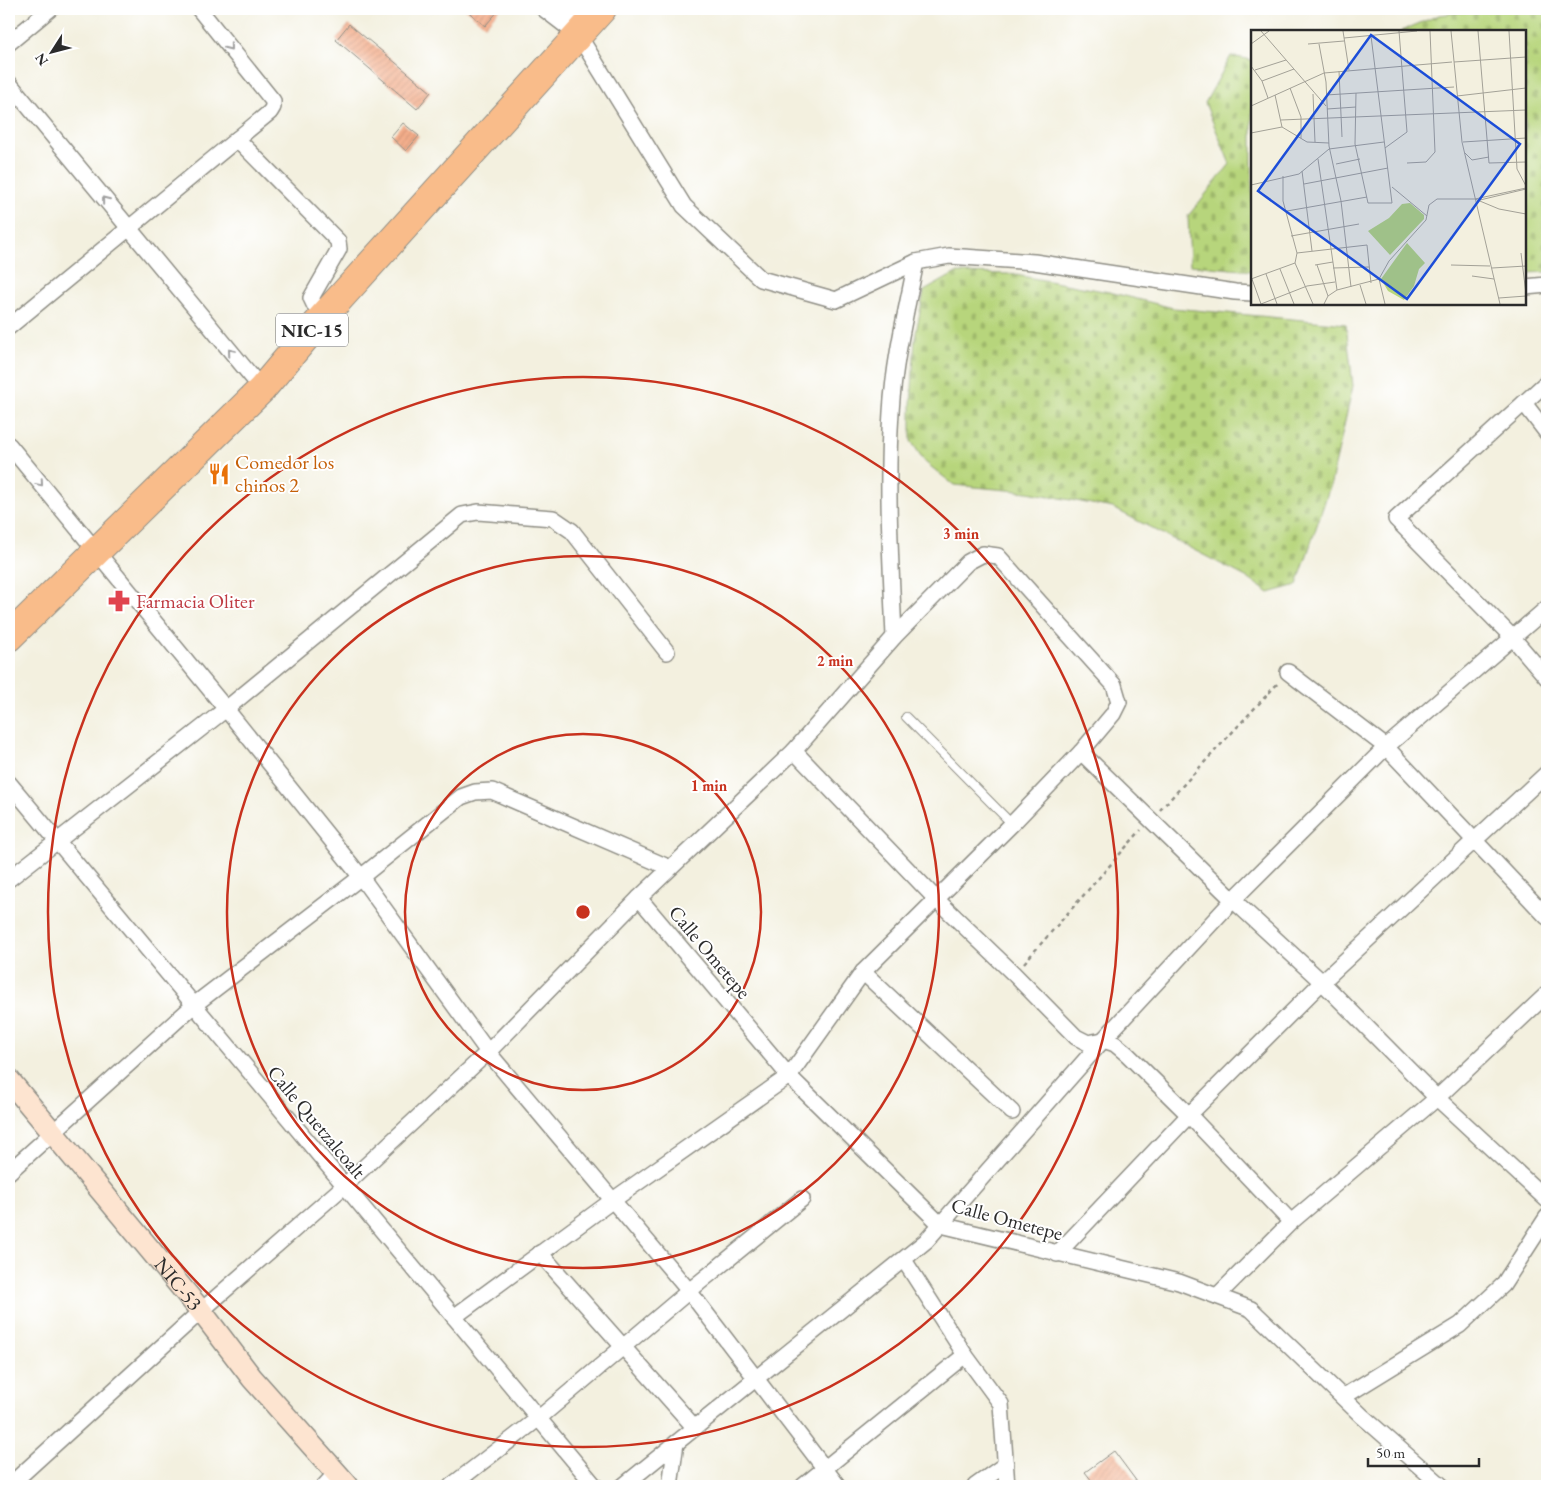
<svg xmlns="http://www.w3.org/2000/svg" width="1556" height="1495" font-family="'EB Garamond',serif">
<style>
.cemetery{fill:url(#cemetery-stones);stroke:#718054}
.building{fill:url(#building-hatch)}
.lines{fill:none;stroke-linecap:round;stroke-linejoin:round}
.lane-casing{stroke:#8f8e85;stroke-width:10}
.street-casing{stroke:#8f8e85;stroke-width:18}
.secondary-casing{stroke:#8f8e85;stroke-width:24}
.highway-casing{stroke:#8f8e85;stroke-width:30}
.path{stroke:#8f8e85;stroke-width:2.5;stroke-dasharray:4 4;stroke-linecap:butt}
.lane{stroke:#fff;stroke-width:8}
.street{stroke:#fff;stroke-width:15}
.secondary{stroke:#fde4d0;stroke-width:21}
.highway{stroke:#f9bc8a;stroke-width:28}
.oneway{stroke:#a0a0a0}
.ring{fill:none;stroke:#c8321e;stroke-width:2.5}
.labels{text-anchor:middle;stroke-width:4;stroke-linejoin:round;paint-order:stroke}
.shield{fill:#fff;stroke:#6b6b6b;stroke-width:1}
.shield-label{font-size:19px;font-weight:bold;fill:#2b2b2b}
.food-label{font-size:20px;fill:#c56008;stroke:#fff;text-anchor:start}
.health-label{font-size:20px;fill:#be3a42;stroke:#fff;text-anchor:start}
.street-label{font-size:20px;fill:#2b2b2b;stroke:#fff}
.inset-road{fill:none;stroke:#a3a197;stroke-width:1}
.view{fill:#1d4ed8;fill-opacity:0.15;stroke:#1d4ed8;stroke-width:2.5}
.inset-edge{fill:none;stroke:#2b2b2b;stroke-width:2.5}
.centre{fill:#c8321e;stroke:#fff;stroke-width:2.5}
.ring-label{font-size:15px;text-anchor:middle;font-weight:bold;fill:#c8321e;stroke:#fff;stroke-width:4;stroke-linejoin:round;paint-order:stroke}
</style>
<defs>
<pattern id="cemetery-stones" width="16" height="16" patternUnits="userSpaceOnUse" patternTransform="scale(1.25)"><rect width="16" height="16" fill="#b7d57c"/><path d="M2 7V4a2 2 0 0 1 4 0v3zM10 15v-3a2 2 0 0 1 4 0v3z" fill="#9eb76b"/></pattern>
<pattern id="building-hatch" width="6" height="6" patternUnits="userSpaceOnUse" patternTransform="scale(1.25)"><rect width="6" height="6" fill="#f3ab87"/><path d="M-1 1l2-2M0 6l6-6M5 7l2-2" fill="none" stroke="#d09375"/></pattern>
</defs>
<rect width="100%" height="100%" fill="#fff"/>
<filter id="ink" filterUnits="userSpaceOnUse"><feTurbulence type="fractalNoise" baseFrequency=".02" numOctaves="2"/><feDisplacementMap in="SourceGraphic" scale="10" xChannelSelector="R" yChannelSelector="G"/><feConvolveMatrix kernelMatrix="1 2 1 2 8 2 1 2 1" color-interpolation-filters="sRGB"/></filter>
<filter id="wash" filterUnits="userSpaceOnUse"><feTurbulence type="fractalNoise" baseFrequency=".0096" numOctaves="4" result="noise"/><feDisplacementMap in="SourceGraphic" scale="20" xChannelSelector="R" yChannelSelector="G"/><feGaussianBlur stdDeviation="1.12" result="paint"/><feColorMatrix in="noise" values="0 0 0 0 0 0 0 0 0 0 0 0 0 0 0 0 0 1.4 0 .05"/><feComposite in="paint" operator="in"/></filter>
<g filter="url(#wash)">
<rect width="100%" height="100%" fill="#f3f0df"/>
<!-- cemetery -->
<g class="cemetery">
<path d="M1485,9L1547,11V272L1525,273V31H1401L1439,15Z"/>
<path d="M1231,56L1252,60V271L1190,265L1188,216L1230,164L1205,103Z"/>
<path d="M956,273L1010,274L1109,292L1173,308L1346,324L1353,386L1331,483L1297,585L1269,593L1246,577L1113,508L1028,492L954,485L925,462L911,441V404L915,338L924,291Z"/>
</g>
<g id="blocks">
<!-- building -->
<g class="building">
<path d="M465,9H500L485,26Z"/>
<path d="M349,24L431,92L417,109L336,40Z"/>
<path d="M403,123L419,136L406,151L391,137Z"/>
<path d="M1114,1451L1140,1486H1096L1085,1472Z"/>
</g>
</g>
</g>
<g filter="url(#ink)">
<use href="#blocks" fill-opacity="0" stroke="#8f8e85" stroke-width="1"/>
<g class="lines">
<!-- lane casing -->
<g class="lane-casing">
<path id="lane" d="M906,717L1012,824"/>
</g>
<!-- street casing -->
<g class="street-casing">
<g id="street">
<path d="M544,9L578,35"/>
<path d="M569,9L579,36L684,206L761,279L836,300L916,262L949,256L1034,262L1235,292L1252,293"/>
<path d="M9,43L50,9"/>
<path d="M9,83L262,389"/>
<path d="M237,139L338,241L339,249L311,298L321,319"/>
<path d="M1525,287L1547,285"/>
<path d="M9,327L270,112L273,107V101L199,9"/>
<path d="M1547,382L1396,519L1513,638L1547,678"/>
<path d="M1524,403L1547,433"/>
<path d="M9,445L226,709L361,877L488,1052L689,1291L838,1486"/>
<path d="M894,637C891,562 886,487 891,412C894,361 906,312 916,262"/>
<path d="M1288,672L1386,747L1547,917"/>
<path d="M794,751L936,899L1014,974L1076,1037L1088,1043L1103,1040L1115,1044L1127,1054L1189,1115L1291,1222"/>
<path d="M1081,752L1233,900L1322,982L1437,1098L1547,1200"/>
<path d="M9,783L595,1486"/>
<path d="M9,879L226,709L462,515L478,512L553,518L572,531L667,652"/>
<path d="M639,898L789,1076L941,1225L1179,1282L1251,1309L1362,1416L1442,1486"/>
<path d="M863,972L1012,1112"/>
<path d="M9,1172L194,1005L361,877L461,797L475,792L492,791L670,868"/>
<path d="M540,1253L695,1428"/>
<path d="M1057,1254L1189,1115L1322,982L1547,773"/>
<path d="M904,1260L965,1355L1001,1404L1007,1486"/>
<path d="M1217,1296L1291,1222L1437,1098L1547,994"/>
<path d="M1343,1397L1460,1325L1503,1285L1547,1217"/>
<path d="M9,1486L201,1311L344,1186L488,1052L639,898L794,751L894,637L968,562L983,554L998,556L1114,685L1119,702L1113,714L1081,752L1012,824L863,972L789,1076L613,1200L454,1317"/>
<path d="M324,1486L336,1473"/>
<path d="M451,1486L539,1418L689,1291L802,1199"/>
<path d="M623,1486L926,1241L1103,1040L1233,900L1386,747L1547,608"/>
<path d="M670,1486L676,1443"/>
<path d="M803,1486L965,1355"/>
<path d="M975,1486L1006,1464"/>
</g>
</g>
<!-- secondary casing -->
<g class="secondary-casing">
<g id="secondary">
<path id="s1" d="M9,1080L201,1311L252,1378L348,1486"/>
</g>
</g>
<!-- highway casing -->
<g class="highway-casing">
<path id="highway" d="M9,637L262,389L321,319L602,9"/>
</g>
<!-- path -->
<g class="path">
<path d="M1160,810L1279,682"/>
<path d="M1024,963L1141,830"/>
</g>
<!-- lane -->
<use href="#lane" class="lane"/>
<!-- street -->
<use href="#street" class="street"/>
<!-- secondary -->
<use href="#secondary" class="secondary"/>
<!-- highway -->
<use href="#highway" class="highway"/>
</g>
<!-- one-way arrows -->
<defs><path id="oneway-chevron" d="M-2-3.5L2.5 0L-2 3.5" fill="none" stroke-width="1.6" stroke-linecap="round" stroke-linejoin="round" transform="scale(1.25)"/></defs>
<g class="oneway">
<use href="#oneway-chevron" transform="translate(229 47) rotate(51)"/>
<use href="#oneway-chevron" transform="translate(105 200) rotate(-129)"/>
<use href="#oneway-chevron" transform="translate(231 352) rotate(-130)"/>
<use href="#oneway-chevron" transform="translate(40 483) rotate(50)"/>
</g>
</g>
<!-- distance rings -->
<g class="ring">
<circle cx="583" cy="912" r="178"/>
<circle cx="583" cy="912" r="356"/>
<circle cx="583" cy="912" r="535"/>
</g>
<!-- icons -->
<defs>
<g id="restaurant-bare" transform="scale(1.725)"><path d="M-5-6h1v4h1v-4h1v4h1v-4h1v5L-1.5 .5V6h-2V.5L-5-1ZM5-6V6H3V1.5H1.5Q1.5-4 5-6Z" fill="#e8710a" stroke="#fff" stroke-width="2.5" paint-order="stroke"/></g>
<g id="pharmacy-bare" transform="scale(1.725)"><path d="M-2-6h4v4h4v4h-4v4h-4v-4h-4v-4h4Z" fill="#e0444e" stroke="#fff" stroke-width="2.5" paint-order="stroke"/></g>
</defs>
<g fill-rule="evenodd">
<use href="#restaurant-bare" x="219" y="474"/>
<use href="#pharmacy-bare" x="119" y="601"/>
</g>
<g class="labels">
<!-- shield labels -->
<rect class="shield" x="276" y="313.5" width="72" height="33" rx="4"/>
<g class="shield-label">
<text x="312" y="337">NIC-15</text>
</g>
<!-- food labels -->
<g class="food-label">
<text x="235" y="469">Comedor los<tspan x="235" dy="23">chinos 2</tspan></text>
</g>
<!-- health labels -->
<g class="health-label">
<text x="136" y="608">Farmacia Oliter</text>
</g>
<!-- street labels -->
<g class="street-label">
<text transform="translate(710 952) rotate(50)" y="7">Calle Ometepe</text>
<text transform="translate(317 1122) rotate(50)" y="7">Calle Quetzalcoalt</text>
<text transform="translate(1007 1219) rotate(15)" y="7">Calle Ometepe</text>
<text dy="7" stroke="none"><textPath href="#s1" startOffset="265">NIC-53</textPath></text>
</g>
</g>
<!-- overview -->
<g transform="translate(1251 30)">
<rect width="275" height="275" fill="#f3f0df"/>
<path d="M159,173L173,185V189L139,225L117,201L138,188L151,174ZM156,213L174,233L168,239L163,256L153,270L137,261L130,249Z" fill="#b7d57c"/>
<path class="inset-road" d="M10,1L75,76M92,1L98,40M200,1L211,112L249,274M227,1L238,133L275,132M258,1L266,139L275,156M93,8L166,1M0,14L18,1M57,14L93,11M68,14L75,52L78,116L90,171L100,257M203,32L275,27M0,36L11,51L17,68M4,40L35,30M88,41L91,107M11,51L43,39M39,58L50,87V108M105,63L104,114L117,173H141L120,6M62,64L64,112M75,65L203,57M206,66L275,58M0,76L73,43L201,32M76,79L105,77M30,90L275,80M31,97L56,112L78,113M0,103L31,97L24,65M212,112L275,108M134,118L156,102L148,1M214,123L221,130L238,127M67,129L86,260M156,133L175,132L184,122L179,1M85,134L109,129M51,141L61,221M32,146V171L46,223L44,233L62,274M53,154L137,138M0,155L48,144L78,119L133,112M141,157L176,186M224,169L275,158M229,170L275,159M36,181L116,167M40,206L108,194M46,223L116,215L120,253M270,223L275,264M64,235L82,232M66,235L77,266M200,235L239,236M82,238L118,237M241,238L275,236M29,239L43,274M15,244L26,274M221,246L243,249M0,249L44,233M1,249L10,274M128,249L134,274M109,255L115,274M248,268L275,266M10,274L56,256L84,252M73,274L77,266L86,260L128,249L138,231L175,190L178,175L186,169H224L248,179L275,184"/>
<path class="view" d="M120,5L269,114L156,269L7,161Z"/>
<rect width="275" height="275" class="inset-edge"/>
</g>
<circle cx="583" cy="912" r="8" class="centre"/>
<g class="ring-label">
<text x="961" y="539">3 min</text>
<text x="835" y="666">2 min</text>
<text x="709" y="791">1 min</text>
</g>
<!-- margin -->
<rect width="1556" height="1495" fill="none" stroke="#fff" stroke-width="30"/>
<!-- north arrow -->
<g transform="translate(52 52) rotate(234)" stroke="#ffffff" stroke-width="4" paint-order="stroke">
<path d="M0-4L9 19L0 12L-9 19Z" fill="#2b2b2b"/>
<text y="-8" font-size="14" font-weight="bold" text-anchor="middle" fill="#2b2b2b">N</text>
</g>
<!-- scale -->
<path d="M1368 1458v8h111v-8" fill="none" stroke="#2b2b2b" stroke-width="2.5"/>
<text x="1376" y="1458" font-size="15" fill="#2b2b2b" stroke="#ffffff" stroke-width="4" paint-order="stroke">50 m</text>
</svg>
